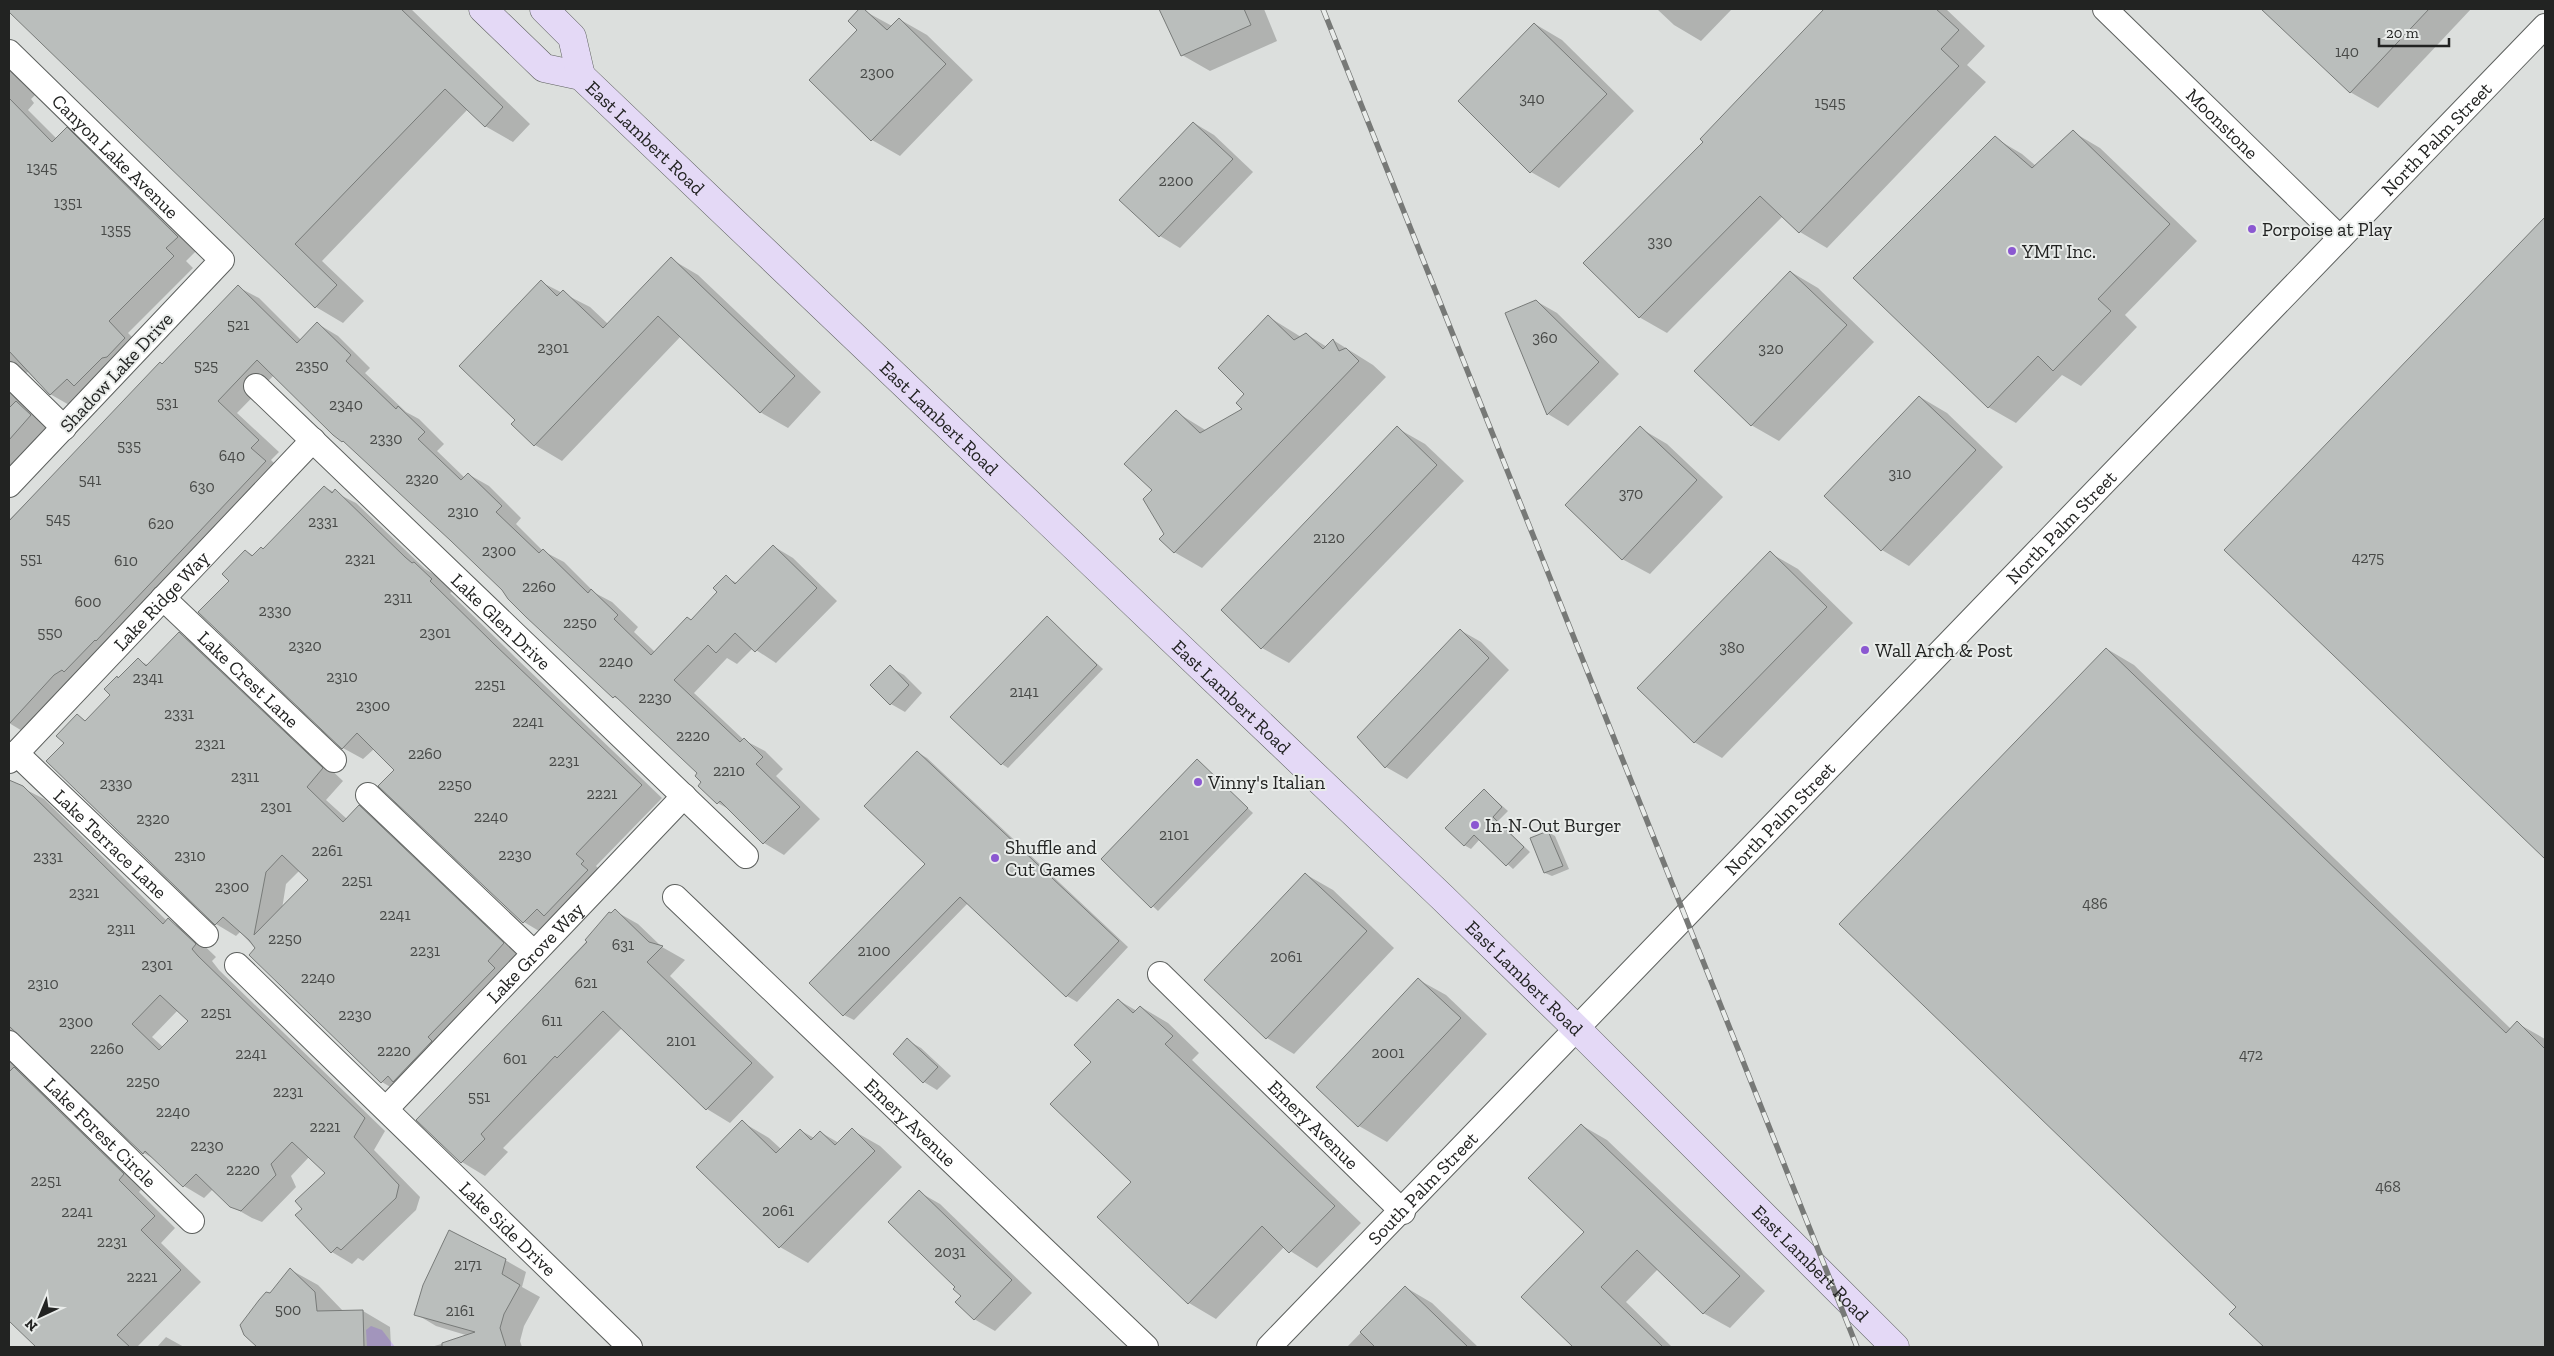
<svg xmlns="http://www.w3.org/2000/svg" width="2554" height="1356" font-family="'Zilla Slab',serif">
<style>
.water{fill:#cbbbec}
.shadow{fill:#0003;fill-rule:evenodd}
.building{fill:#babebc;stroke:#787b79;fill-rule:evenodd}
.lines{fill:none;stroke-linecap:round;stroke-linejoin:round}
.street-casing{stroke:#5d605e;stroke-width:26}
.secondary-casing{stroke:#5d605e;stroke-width:29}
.street{stroke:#fff;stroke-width:24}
.secondary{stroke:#e4d9f6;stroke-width:28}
.rail-casing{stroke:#777977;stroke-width:5.5}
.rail{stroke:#e9ecea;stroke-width:4;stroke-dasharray:11;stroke-linecap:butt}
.poi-dot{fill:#8b58d1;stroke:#e9ecea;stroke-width:2}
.labels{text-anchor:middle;stroke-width:4;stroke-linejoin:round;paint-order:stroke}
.number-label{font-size:16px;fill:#484a48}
.street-label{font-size:19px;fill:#222322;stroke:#e9ecea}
.poi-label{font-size:19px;fill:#222322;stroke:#e9ecea;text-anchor:start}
</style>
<rect width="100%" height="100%" fill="#dcdfdd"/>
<!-- water -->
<path class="water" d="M371,1326L382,1330L395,1347H367L366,1330Z"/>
<!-- shadow -->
<g class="shadow">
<path d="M9,9H411L530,124L513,142L485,126L468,109L322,261L364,301L343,323L316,307Z"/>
<path d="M861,9L892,26L899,19L927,35L973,80L900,156L872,140L859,30L850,21Z"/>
<path d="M1161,9H1264L1277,41L1210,71L1182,55Z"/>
<path d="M1657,9H1732L1701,41L1674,25Z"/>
<path d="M1826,9H1946L1985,46L1967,65L1986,82L1827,248L1800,232L1783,216L1667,333L1639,317L1705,142L1702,139Z"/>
<path d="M2263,9H2471L2378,108L2350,92Z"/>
<path d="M1535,24L1562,40L1634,111L1559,188L1531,172Z"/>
<path d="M9,68L38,92L31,99L34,103L28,110L57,139L67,129L87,141L198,249L186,261L193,268L128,333L145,350L71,406L50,394L28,372L19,376L51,428L9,488Z"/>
<path d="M1194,123L1214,135L1253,172L1180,248L1160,236L1121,200Z"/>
<path d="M2073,132L2100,148L2197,241L2125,315L2137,327L2081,386L2062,375L2016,423L1988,407L1995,138L2022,154L2036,166Z"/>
<path d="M2545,219V857L2226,550Z"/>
<path d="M671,259L698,275L821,392L788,428L760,412L681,336L562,461L535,445L516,420L541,282L590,307L608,324Z"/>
<path d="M1791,272L1818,288L1874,342L1779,441L1751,425Z"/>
<path d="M238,287L259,298L301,340L318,324L338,336L370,368L365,373L406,412L419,419L444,444L437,451L465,478L468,474L489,486L521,518L516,524L543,551L564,562L595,593L612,602L638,627L634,632L655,652L692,621L719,592L726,577L737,583L773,546L793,558L837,601L776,663L753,648L737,664L727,658L694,693L744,740L765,751L783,769L776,776L820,819L784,855L764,843L730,810L718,803L699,773L625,703L614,697L503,589L274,375L237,413L279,452L271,460L285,474L29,735L9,723V520Z"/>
<path d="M1536,301L1557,313L1619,374L1568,426L1548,414Z"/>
<path d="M1269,317L1301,337L1306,334L1327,347L1333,340L1373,365L1386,377L1202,568L1174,552L1165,534L1153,490L1176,412L1207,431L1244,410L1246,394Z"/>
<path d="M1920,397L1947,413L2003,467L1909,566L1882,550Z"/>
<path d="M1397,428L1425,444L1464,481L1289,663L1262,648Z"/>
<path d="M1640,428L1667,444L1723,497L1650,574L1622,559Z"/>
<path d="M324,487L356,503L425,569L435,575L452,592L450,593L516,658L662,798L596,866L604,874L544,934L524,922L396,770L374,749L363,759L343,748L231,581L246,551L254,556L264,550Z"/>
<path d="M1770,553L1798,569L1853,623L1722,758L1694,742Z"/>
<path d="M1047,618L1103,669L1008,768L1002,764Z"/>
<path d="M1460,630L1481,642L1509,670L1407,779L1386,767L1359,737Z"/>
<path d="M179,634L200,646L343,781L326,800L347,819L359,807L380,819L524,956L402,1094L382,1082L240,932L236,936L216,924L66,743L78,716L86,721L112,695L119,679L138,660L148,665ZM300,870L310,880L282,909L286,884Z"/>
<path d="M2107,649L2134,665L2511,1029L2517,1023L2545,1039V1347H2265L2231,1314L2238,1307Z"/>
<path d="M890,667L904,675L922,693L905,712L891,704Z"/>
<path d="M917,752L927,758L1128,947L1077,1002L1067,996L968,903L854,1020L844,1015L927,864Z"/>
<path d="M1197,761L1253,813L1158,911L1102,859Z"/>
<path d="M13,783L44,799L167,921L189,931L216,957L212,961L219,970L385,1131L374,1150L420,1197L416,1210L363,1261L358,1258L352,1264L332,1252L304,1209L327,1173L309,1157L291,1176L296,1187L262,1222L252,1218L231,1206L213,1189L204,1198L184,1186L157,1161L144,1153L27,1041L19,1045L144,1186L139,1192L175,1228L161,1243L201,1282L137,1347H37L9,1319V788ZM178,1010L189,1021L163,1047L152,1037Z"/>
<path d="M1484,790L1508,811L1498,821L1530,852L1513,869L1480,839L1471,849L1464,845Z"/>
<path d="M1548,832L1555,836L1569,869L1552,876L1545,873L1531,839Z"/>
<path d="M1305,874L1333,890L1394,948L1294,1054L1267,1038Z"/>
<path d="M615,911L638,924L662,947L685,960L670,976L774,1077L730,1123L707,1109L622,1028L503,1148L508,1152L485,1176L462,1162L418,1120Z"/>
<path d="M1419,980L1446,995L1487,1034L1387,1142L1359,1126Z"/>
<path d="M1118,1000L1137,1011L1141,1007L1168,1023L1199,1053L1192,1060L1361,1223L1317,1268L1284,1247L1216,1319L1189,1303L1133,1182L1093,1062Z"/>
<path d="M907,1040L921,1048L951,1076L937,1090L924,1082Z"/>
<path d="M742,1122L769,1138L781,1149L800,1130L814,1138L820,1132L839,1143L852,1130L880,1146L902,1167L808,1263L780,1247L698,1167Z"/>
<path d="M1581,1125L1607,1140L1765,1291L1730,1328L1703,1313L1658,1269L1626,1302L1672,1347H1575L1523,1297L1586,1232Z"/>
<path d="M919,1192L940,1204L1032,1293L995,1331L974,1319L957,1287Z"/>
<path d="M505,1260L526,1272L522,1287L540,1297L524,1326L520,1341L522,1347H431L469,1336L436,1326L416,1314Z"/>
<path d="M291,1270L318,1285L343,1311H363L390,1327L391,1347H259L245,1334L270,1294Z"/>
<path d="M1405,1287L1432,1303L1478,1347H1347Z"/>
<path d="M166,1337L184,1347H157Z"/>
</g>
<!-- building -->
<g class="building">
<path d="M9,9H401L503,107L485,127L445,89L295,244L337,285L315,308L9,12Z"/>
<path d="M859,9H864L887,30L899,18L946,64L871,141L809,80L857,30L848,21Z"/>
<path d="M1159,9H1244L1251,25L1181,56Z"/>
<path d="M1824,9H1936L1959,30L1941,49L1959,66L1799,233L1760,196L1639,318L1583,263L1703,142L1700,139Z"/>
<path d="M2261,9H2429L2350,93Z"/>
<path d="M1534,23L1607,94L1530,173L1458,101Z"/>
<path d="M9,98L52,142L67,127L178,237L166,248L174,256L109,321L125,338L107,357L102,358L74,386L67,379L50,395L9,351Z"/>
<path d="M1193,122L1233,159L1159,237L1119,200Z"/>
<path d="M2073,130L2170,224L2098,299L2111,311L2053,371L2038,356L1988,408L1853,278L1995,136L2032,168Z"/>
<path d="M2545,217V859L2224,550Z"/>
<path d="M671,257L795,376L760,413L658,316L534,446L511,424L515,420L459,366L541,280L557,296L563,290L603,328Z"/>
<path d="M1790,271L1847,325L1751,426L1694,371Z"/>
<path d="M238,285L297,343L317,322L351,355L346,361L396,409L398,406L425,432L418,439L461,480L468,473L502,506L496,512L539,553L543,549L588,593L591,589L618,615L614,619L651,655L687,617L691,620L717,592L713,588L726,575L735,584L773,545L817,588L755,652L735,633L716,653L708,645L674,680L740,742L744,738L763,757L756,764L800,807L763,844L720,801L717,804L698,786L701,782L695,776L697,773L615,696L613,698L526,617L508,599L502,590L451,541L343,441L342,442L333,435L257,360L218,401L259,440L251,448L266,461L96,641L95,640L64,672L62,670L54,675L9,724V521L160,362L162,364Z"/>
<path d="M1536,300L1599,362L1547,415L1505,313Z"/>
<path d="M1268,315L1294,340L1306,333L1323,349L1333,339L1339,351L1346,348L1359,361L1174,553L1159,539L1164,534L1143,499L1152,490L1124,464L1176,410L1200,433L1242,409L1236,403L1244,394L1218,368Z"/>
<path d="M1919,396L1976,450L1881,551L1824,496Z"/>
<path d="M16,401L31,415L9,440V408Z"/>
<path d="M1397,426L1437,465L1261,649L1221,610Z"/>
<path d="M1640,426L1697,480L1622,560L1565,505Z"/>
<path d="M324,486L332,493L335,489L405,557L412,563L414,562L432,579L430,581L495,645L642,785L576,854L584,861L581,864L588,870L544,916L537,909L523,923L378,786L394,770L357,733L342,749L198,612L229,581L222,574L245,550L252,556L261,547L263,549Z"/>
<path d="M1770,551L1827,607L1694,743L1637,688Z"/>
<path d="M1047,616L1097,665L1001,765L950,717Z"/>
<path d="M1460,629L1489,658L1385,768L1357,737Z"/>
<path d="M179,632L323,768L307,787L343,822L359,805L504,943L488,961L495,968L428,1037L432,1041L393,1082L388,1076L381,1083L249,955L255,948L249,940L223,917L215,925L46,761L64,743L56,736L77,714L85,721L110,695L104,689L117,676L118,678L138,658L146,666ZM282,855L308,880L254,935L266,872Z"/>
<path d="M2106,648L2506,1033L2517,1021L2545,1049V1347H2264L2229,1314L2236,1307L1839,924Z"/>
<path d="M890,665L909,685L890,705L870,685Z"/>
<path d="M917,751L1119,941L1066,997L960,897L843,1016L809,983L925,864L864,806Z"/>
<path d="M1197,759L1248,808L1151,908L1101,859Z"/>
<path d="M9,780L23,786L163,924L168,918L196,944L192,949L198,956L365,1118L354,1137L399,1185L396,1198L341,1250L337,1247L331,1253L295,1215L302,1209L295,1201L325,1173L292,1142L271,1164L276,1175L241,1211L230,1207L196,1174L183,1187L145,1151L143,1154L9,1026ZM160,995L188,1021L159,1050L132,1024Z"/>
<path d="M1484,789L1502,807L1493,817L1524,847L1506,866L1474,835L1464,846L1445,828Z"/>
<path d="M1548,831L1563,866L1544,873L1530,838Z"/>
<path d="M1305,873L1367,931L1266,1039L1204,980Z"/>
<path d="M615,909L649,942L663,946L647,962L752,1063L706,1110L603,1011L557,1058L555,1056L481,1134L485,1139L461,1163L416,1120L587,942L585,940L609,912L611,913Z"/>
<path d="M1418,978L1461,1018L1358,1127L1316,1087Z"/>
<path d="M1118,999L1133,1013L1140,1006L1173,1036L1165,1044L1335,1206L1289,1253L1262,1226L1188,1304L1097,1217L1131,1182L1050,1104L1091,1062L1074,1045Z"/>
<path d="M907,1038L938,1067L923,1083L893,1054Z"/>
<path d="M14,1067L124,1174L119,1180L155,1216L141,1230L181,1270L117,1335L130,1347H36L9,1321V1072Z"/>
<path d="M742,1120L776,1153L800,1129L811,1140L820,1131L835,1145L852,1128L875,1151L779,1248L696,1167Z"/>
<path d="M1581,1124L1740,1276L1703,1314L1637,1250L1601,1287L1663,1347H1573L1521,1297L1584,1232L1528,1178Z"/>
<path d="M919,1190L1012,1280L974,1320L955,1302L961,1296L953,1289L955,1287L888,1222Z"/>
<path d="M449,1230L506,1259L502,1274L520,1285L504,1314L500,1328L506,1347H442V1343L475,1332L414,1315L423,1285Z"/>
<path d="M290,1268L315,1292L317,1311L363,1310L364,1347H257L244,1335L240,1325L259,1300L266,1292L270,1293Z"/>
<path d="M1405,1286L1468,1347H1375L1360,1332Z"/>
</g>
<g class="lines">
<!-- street casing -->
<g class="street-casing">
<g id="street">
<path id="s1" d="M2105,9L2340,238"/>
<path id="s2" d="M9,52L222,260L9,485"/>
<path d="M9,374L64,428"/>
<path id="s3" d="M256,386L746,856"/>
<path id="s4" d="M163,598L334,760"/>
<path id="s5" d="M16,753L206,935"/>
<path id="s6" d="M9,761L313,440"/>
<path d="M368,795L534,953"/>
<path id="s7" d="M675,897L1146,1347"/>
<path id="s8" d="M237,965L630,1347"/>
<path id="s9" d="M1160,974L1403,1212"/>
<path id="s10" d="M9,1043L192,1221"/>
<path id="s11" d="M386,1109L684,796"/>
<path id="s12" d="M1269,1347L2545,26"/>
</g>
</g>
<!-- secondary casing -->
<g class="secondary-casing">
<g id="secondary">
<path id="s13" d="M483,9L544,68L581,76L1443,898L1578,1030L1895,1347"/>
<path d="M544,9L572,37L581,76"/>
</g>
</g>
<!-- street -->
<use href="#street" class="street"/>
<!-- secondary -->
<use href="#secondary" class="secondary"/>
<!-- rail casing -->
<g class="rail-casing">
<path id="rail" d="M1323,9L1857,1347"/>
</g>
<!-- rail -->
<use href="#rail" class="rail"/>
</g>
<!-- markers -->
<g class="poi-dot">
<circle cx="2252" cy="229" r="5"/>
<circle cx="2012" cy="251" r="5"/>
<circle cx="1865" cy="650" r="5"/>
<circle cx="1198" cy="782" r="5"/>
<circle cx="1475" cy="825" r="5"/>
<circle cx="995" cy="858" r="5"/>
</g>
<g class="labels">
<!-- number labels -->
<g class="number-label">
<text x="2347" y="57">140</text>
<text x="877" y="78">2300</text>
<text x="1532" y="104">340</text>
<text x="1830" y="108">1545</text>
<text x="42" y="173">1345</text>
<text x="1176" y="186">2200</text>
<text x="68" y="208">1351</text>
<text x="116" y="235">1355</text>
<text x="1660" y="247">330</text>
<text x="238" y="330">521</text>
<text x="1545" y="343">360</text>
<text x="553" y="353">2301</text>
<text x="1771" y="354">320</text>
<text x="206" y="371">525</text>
<text x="312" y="371">2350</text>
<text x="167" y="408">531</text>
<text x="346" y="410">2340</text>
<text x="386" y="444">2330</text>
<text x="129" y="451">535</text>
<text x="232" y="461">640</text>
<text x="1900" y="479">310</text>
<text x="422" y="484">2320</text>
<text x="90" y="485">541</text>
<text x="202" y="492">630</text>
<text x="1631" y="499">370</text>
<text x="463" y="517">2310</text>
<text x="58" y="524">545</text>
<text x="323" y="527">2331</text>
<text x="161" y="529">620</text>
<text x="1329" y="543">2120</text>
<text x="499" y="556">2300</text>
<text x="2368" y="563">4275</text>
<text x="31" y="564">551</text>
<text x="360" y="564">2321</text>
<text x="126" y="566">610</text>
<text x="539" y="592">2260</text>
<text x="398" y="603">2311</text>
<text x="88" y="607">600</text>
<text x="275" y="616">2330</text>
<text x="580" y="628">2250</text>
<text x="50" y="638">550</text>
<text x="435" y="638">2301</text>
<text x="305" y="651">2320</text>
<text x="1732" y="653">380</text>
<text x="616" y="667">2240</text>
<text x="342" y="682">2310</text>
<text x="148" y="683">2341</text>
<text x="490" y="690">2251</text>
<text x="1024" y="697">2141</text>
<text x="655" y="703">2230</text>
<text x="373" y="711">2300</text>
<text x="179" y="719">2331</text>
<text x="528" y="727">2241</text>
<text x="693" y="741">2220</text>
<text x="210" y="749">2321</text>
<text x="425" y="759">2260</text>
<text x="564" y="766">2231</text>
<text x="729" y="776">2210</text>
<text x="245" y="782">2311</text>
<text x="116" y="789">2330</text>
<text x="455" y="790">2250</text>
<text x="602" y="799">2221</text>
<text x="276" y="812">2301</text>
<text x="491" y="822">2240</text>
<text x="153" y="824">2320</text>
<text x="1174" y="840">2101</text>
<text x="327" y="856">2261</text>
<text x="515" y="860">2230</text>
<text x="190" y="861">2310</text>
<text x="48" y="862">2331</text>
<text x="357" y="886">2251</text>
<text x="232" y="892">2300</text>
<text x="84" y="898">2321</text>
<text x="2095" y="909">486</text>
<text x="395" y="920">2241</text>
<text x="121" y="934">2311</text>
<text x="285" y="944">2250</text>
<text x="623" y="950">631</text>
<text x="425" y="956">2231</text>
<text x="874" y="956">2100</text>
<text x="1286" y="962">2061</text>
<text x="157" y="970">2301</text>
<text x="318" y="983">2240</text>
<text x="586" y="988">621</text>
<text x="43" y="989">2310</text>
<text x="216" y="1018">2251</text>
<text x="355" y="1020">2230</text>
<text x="552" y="1026">611</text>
<text x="76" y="1027">2300</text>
<text x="681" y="1046">2101</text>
<text x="107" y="1054">2260</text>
<text x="394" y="1056">2220</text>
<text x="1388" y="1058">2001</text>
<text x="251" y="1059">2241</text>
<text x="2251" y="1060">472</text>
<text x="515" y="1064">601</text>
<text x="143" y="1087">2250</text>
<text x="288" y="1097">2231</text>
<text x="479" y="1102">551</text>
<text x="173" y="1117">2240</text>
<text x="325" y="1132">2221</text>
<text x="207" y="1151">2230</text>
<text x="243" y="1175">2220</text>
<text x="46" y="1186">2251</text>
<text x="2388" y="1192">468</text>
<text x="778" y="1216">2061</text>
<text x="77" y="1217">2241</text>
<text x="112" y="1247">2231</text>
<text x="950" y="1257">2031</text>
<text x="468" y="1270">2171</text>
<text x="142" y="1282">2221</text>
<text x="288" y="1315">500</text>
<text x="460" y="1316">2161</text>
</g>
<!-- street labels -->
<g class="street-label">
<text dy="7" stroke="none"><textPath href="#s1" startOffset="164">Moonstone</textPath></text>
<text dy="7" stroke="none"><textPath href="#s13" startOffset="212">East Lambert Road</textPath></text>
<text dy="7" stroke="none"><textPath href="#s12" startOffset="1680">North Palm Street</textPath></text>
<text dy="7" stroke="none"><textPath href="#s2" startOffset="149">Canyon Lake Avenue</textPath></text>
<text transform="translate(116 372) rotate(-47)" y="7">Shadow Lake Drive</text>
<text dy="7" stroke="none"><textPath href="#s13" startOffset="618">East Lambert Road</textPath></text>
<text dy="7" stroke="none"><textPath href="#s12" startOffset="1140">North Palm Street</textPath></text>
<text dy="7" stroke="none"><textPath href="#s6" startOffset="221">Lake Ridge Way</textPath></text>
<text dy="7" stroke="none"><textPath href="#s3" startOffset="340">Lake Glen Drive</textPath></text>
<text dy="7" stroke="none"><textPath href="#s4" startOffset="118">Lake Crest Lane</textPath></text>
<text dy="7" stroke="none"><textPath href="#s13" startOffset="1022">East Lambert Road</textPath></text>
<text dy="7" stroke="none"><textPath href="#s12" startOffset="735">North Palm Street</textPath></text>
<text dy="7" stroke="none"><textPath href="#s5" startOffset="131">Lake Terrace Lane</textPath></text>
<text dy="7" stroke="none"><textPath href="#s11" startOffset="216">Lake Grove Way</textPath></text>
<text dy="7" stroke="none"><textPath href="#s13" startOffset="1428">East Lambert Road</textPath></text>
<text dy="7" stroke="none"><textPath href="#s7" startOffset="326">Emery Avenue</textPath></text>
<text dy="7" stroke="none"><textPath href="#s9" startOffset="215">Emery Avenue</textPath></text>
<text dy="7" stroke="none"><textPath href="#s10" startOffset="128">Lake Forest Circle</textPath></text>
<text dy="7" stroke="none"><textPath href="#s12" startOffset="221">South Palm Street</textPath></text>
<text dy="7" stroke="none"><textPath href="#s8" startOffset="378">Lake Side Drive</textPath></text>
<text dy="7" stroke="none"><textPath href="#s13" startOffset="1832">East Lambert Road</textPath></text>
</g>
<!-- poi labels -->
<g class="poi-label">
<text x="2262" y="236">Porpoise at Play</text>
<text x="2022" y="258">YMT Inc.</text>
<text x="1875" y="657">Wall Arch &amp; Post</text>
<text x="1208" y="789">Vinny's Italian</text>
<text x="1485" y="832">In-N-Out Burger</text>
<text x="1005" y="854">Shuffle and<tspan x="1005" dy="22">Cut Games</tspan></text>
</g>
</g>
<!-- border -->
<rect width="2554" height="1356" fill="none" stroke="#222322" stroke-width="20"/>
<!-- north arrow -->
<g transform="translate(40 1316) rotate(224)" stroke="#e9ecea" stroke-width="4" paint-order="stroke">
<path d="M0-4L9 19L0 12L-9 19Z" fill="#222322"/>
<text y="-8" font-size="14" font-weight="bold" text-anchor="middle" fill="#222322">N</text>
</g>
<!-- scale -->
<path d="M2379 38v8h70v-8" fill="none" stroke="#222322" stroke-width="2.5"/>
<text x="2386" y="38" font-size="15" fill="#222322" stroke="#e9ecea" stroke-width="4" paint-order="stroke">20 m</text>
</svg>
